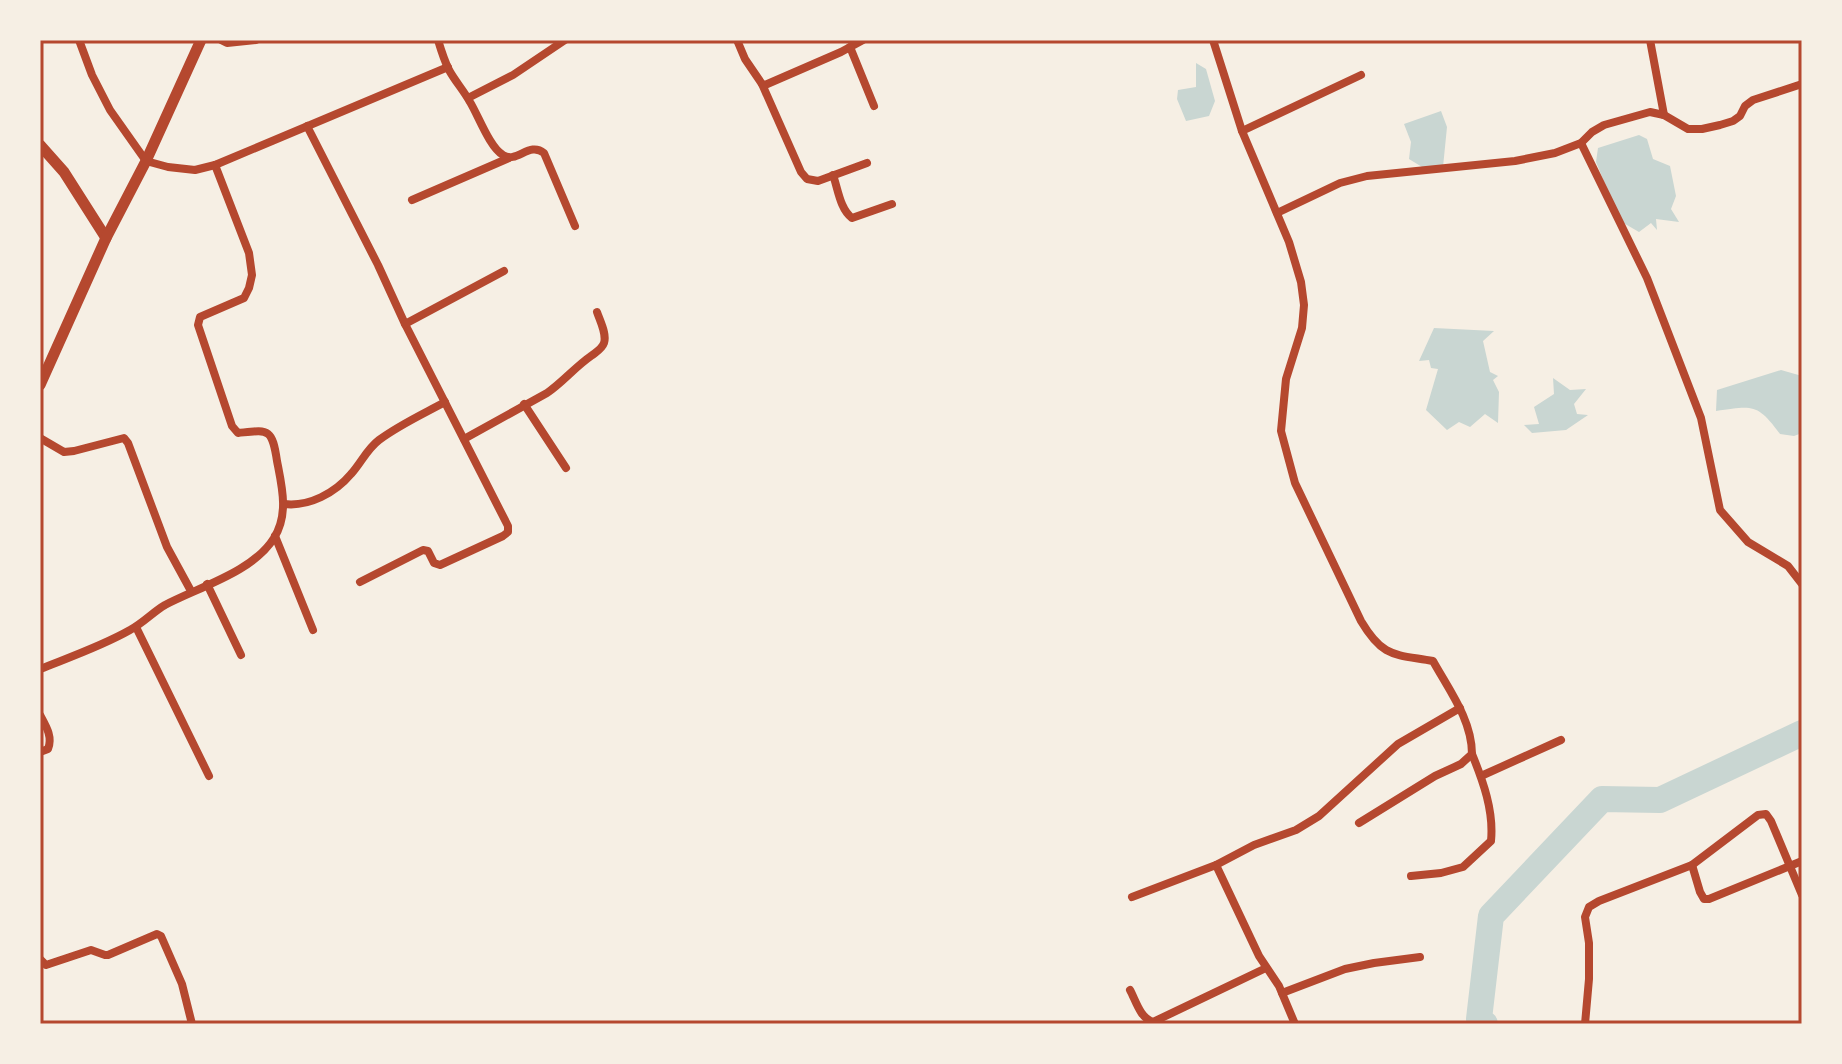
<svg xmlns="http://www.w3.org/2000/svg" width="1842" height="1064" font-family="'Times New Roman',serif">
<style>
.water{fill:#c9d6d2}
.lines{fill:none;stroke-linecap:round;stroke-linejoin:round}
.river{stroke:#c9d6d2;stroke-width:26}
.minor{stroke:#b5482f;stroke-width:8}
.tertiary{stroke:#b5482f;stroke-width:11}
.neatline{fill:none;stroke:#b5482f;stroke-width:3}
</style>
<rect width="100%" height="100%" fill="#f6efe4"/>
<!-- water -->
<g class="water">
<path d="M1196,63L1206,69L1215,101L1209,116L1186,121L1177,99L1178,90L1196,87Z"/>
<path d="M1441,111L1447,127L1443,167L1427,170L1409,159L1411,142L1404,124Z"/>
<path d="M1639,135L1647,139L1653,159L1670,166L1676,196L1671,209L1679,222L1656,219L1657,230L1651,223L1639,232L1620,221L1596,162L1598,148Z"/>
<path d="M1434,328L1494,331L1483,341L1490,372L1498,376L1493,380L1499,392L1498,423L1485,414L1470,427L1459,422L1447,430L1426,410L1438,369L1431,368L1429,360L1419,361Z"/>
<path d="M1781,370L1802,376V433L1794,436L1780,434C1757,403 1753,406 1716,411L1717,390Z"/>
<path d="M1553,378L1570,390L1586,389L1574,404L1577,414L1588,415L1566,430L1532,433L1524,425L1539,424L1534,407L1554,394Z"/>
</g>
<g class="lines">
<!-- river -->
<path class="river" d="M1485,1024L1479,1019L1491,916L1602,799L1660,800L1802,733"/>
<!-- minor -->
<g class="minor">
<path d="M79,40L92,75L110,110L146,161L168,167L195,170L215,165L448,67"/>
<path d="M221,40L227,43L256,40"/>
<path d="M438,40C441,50 444,60 449,70C455,81 464,91 470,102C478,115 490,148 503,155C517,164 529,141 544,153L575,226"/>
<path d="M737,40L745,59L762,84L765,85L841,52L863,40"/>
<path d="M1213,40L1242,131L1289,242L1301,282L1304,305L1302,328L1286,379L1281,431L1295,483L1361,621C1383,658 1394,654 1433,661C1449,690 1472,720 1472,754L1461,764L1435,776L1359,823"/>
<path d="M1650,40L1664,115"/>
<path d="M850,47L874,106"/>
<path d="M762,84L801,172L807,179L818,181L867,163"/>
<path d="M468,98L513,75L565,40"/>
<path d="M307,126L378,265L405,324L508,526V532L503,536L440,565L434,563L428,551L423,550L360,582"/>
<path d="M1242,131L1361,75"/>
<path d="M1581,143L1647,278L1701,418L1720,510L1748,542L1788,566L1802,584"/>
<path d="M833,175C838,189 840,209 852,218L892,204"/>
<path d="M412,200L509,158"/>
<path d="M1277,213L1340,183L1367,176L1515,161L1555,153L1581,143L1592,132L1604,125L1650,112L1664,115L1688,129H1702L1720,125L1733,121L1740,116L1745,106L1753,100L1802,84"/>
<path d="M405,324L504,271"/>
<path d="M524,404L566,468"/>
<path d="M40,438L64,452L74,451L124,438L128,443L167,547L191,591"/>
<path d="M464,439L547,393C563,382 575,367 591,356C596,352 602,349 604,343C607,334 600,321 597,312"/>
<path d="M284,504C309,507 335,493 351,474C361,463 367,449 379,440C399,425 423,414 445,402"/>
<path d="M275,536L313,630"/>
<path d="M207,584L241,655"/>
<path d="M136,627L209,776"/>
<path d="M40,669C70,657 102,646 130,630C143,623 153,612 165,605C199,587 253,572 274,538C289,514 282,487 277,461C272,427 268,430 238,433L232,426L198,325L200,317L244,298L249,288L252,275L249,253L215,165"/>
<path d="M40,715C46,726 53,737 48,749L40,752"/>
<path d="M1481,776L1561,740"/>
<path d="M1216,865L1259,956L1279,986L1295,1024"/>
<path d="M1692,865L1700,892L1704,899H1709L1802,861"/>
<path d="M1411,876L1441,873L1463,867L1491,841C1494,811 1483,781 1472,754"/>
<path d="M1132,897L1216,865L1254,845L1296,830L1319,816L1398,744L1460,708"/>
<path d="M40,959L46,965L91,950L105,955H108L157,934L161,936L182,984L192,1024"/>
<path d="M1130,990C1136,1001 1140,1018 1153,1022L1266,968"/>
<path d="M1282,993L1345,969L1374,963L1420,957"/>
<path d="M1585,1024L1589,979V943L1585,917L1589,907L1599,901L1692,865L1758,815L1766,814L1771,821L1802,895"/>
</g>
<!-- tertiary -->
<g class="tertiary">
<path d="M40,145L64,172L106,238"/>
<path d="M40,385L106,238L146,161L201,40"/>
</g>
</g>
<!-- border -->
<rect width="1842" height="1064" fill="none" stroke="#f6efe4" stroke-width="84"/>
<rect x="42" y="42" width="1758" height="980" class="neatline"/>
</svg>
